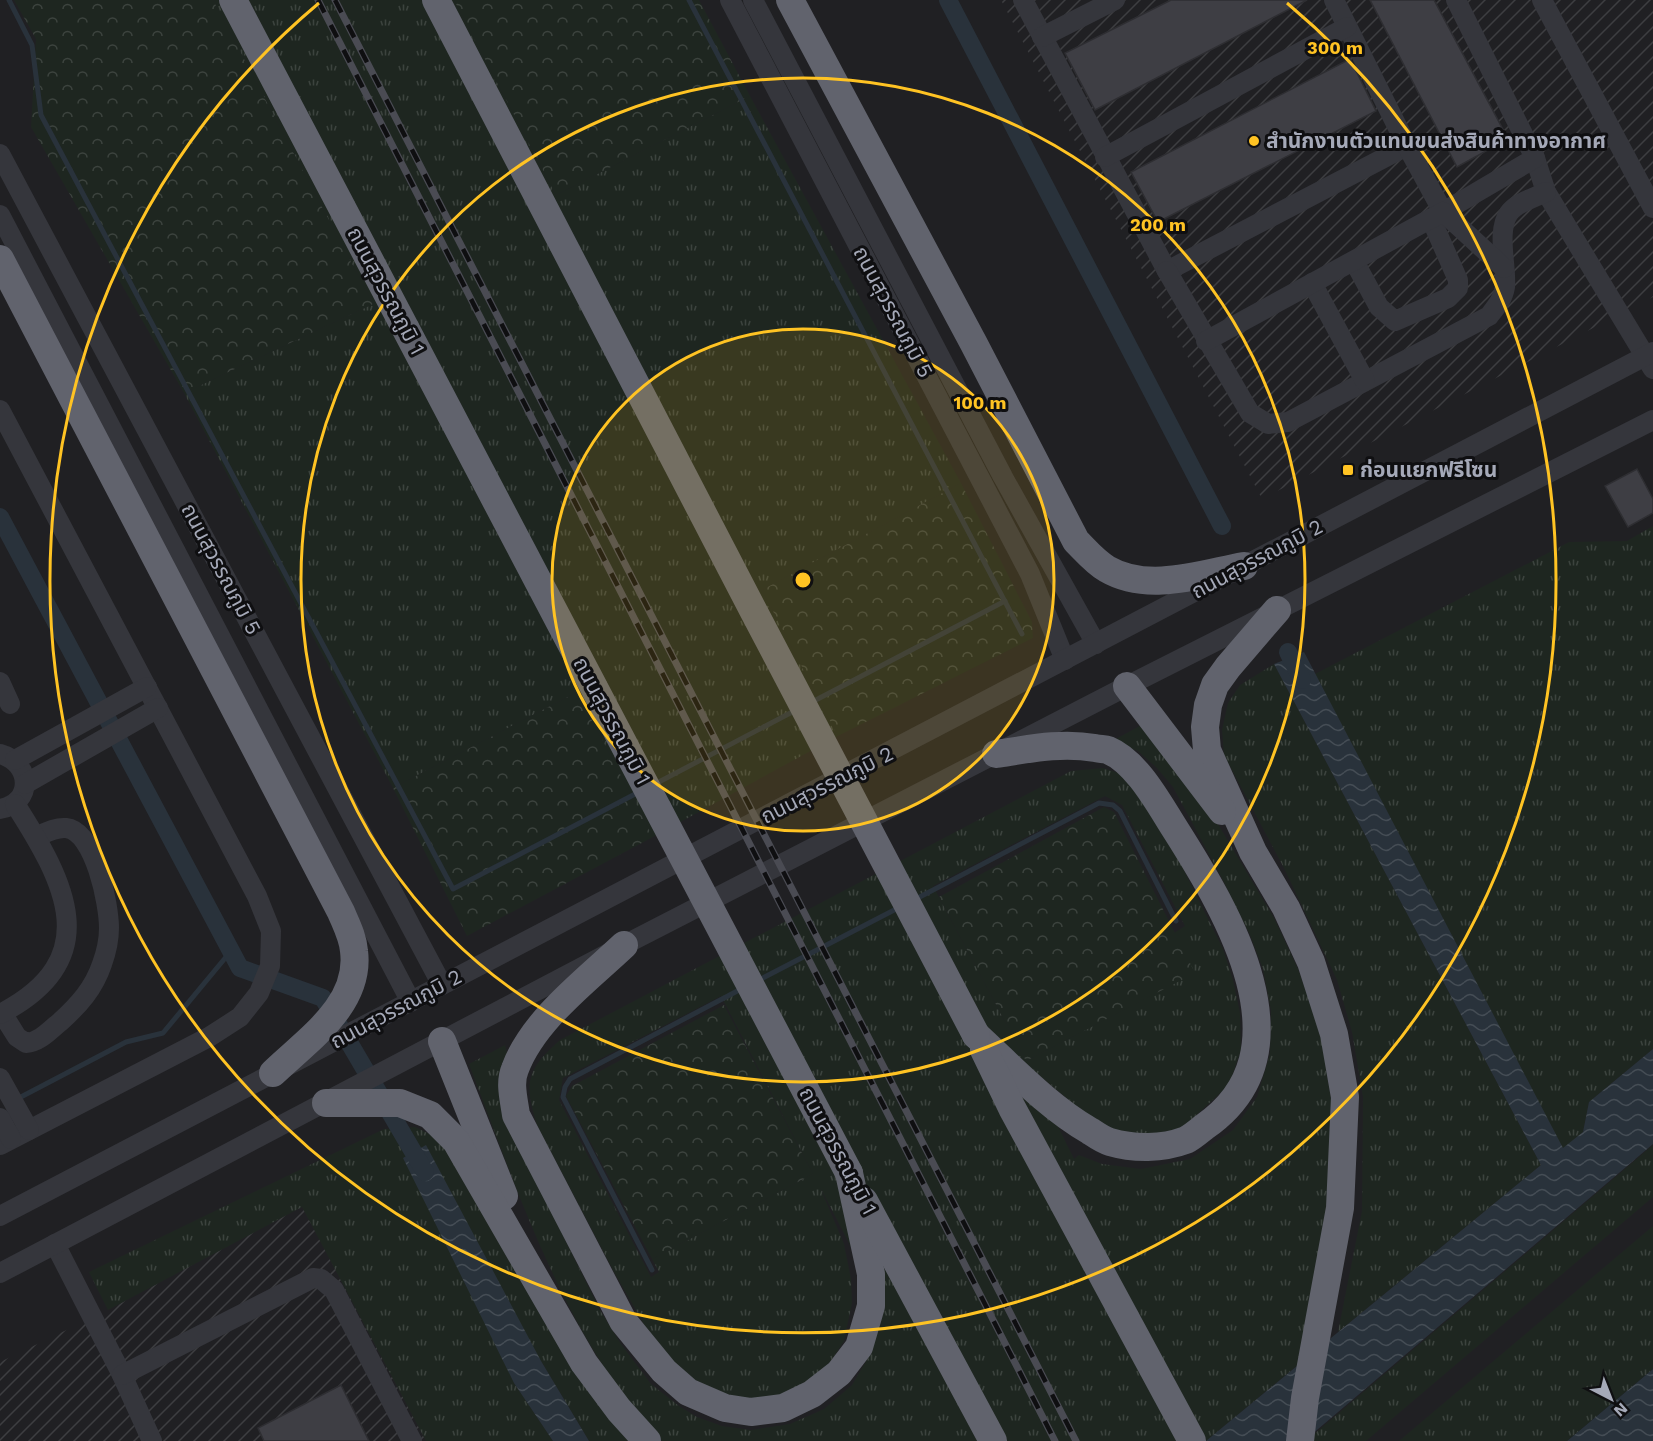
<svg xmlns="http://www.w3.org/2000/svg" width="1653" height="1441" font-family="'Work Sans','Noto Sans Thai',sans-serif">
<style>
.built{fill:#202023}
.industrial{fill:url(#industrial-furrows)}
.grass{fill:url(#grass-tufts);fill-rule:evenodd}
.forest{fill:url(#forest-crowns)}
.water{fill:url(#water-waves)}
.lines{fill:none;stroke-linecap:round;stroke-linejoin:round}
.stream{stroke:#29323b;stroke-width:5}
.canal{stroke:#29323b;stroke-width:18}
.building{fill:#3e3e44;stroke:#2e2e32;stroke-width:1.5}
.minor{stroke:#35363c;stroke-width:20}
.highway{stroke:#61636d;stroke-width:28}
.rail-casing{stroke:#4a4b53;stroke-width:7}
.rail{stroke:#0f0f11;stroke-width:4.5;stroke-dasharray:14;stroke-linecap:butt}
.highway-bridge{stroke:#61636d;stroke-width:28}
.ring{fill:none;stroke:#ffc323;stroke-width:3}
.poi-dot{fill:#ffc323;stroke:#0f0f11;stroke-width:2}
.labels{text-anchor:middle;stroke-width:6;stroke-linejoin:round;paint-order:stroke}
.poi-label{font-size:21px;font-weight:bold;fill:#a5a9b8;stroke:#0f0f11;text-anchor:start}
.street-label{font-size:21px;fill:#a5a9b8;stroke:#0f0f11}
.centre{fill:#ffc323;stroke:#0f0f11;stroke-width:3}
.ring-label{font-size:18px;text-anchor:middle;font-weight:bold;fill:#ffc323;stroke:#0f0f11;stroke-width:6;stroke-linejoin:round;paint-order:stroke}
</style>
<defs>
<pattern id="industrial-furrows" width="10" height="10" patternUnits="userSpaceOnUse" patternTransform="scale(1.5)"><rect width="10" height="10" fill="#202023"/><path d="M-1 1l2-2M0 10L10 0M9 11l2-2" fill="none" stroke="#3d3e41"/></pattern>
<pattern id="grass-tufts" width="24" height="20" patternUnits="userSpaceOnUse" patternTransform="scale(1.5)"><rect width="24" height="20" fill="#1e2620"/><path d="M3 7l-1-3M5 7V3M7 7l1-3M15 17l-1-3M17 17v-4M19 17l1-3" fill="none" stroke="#3c433e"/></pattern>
<pattern id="forest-crowns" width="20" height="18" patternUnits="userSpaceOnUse" patternTransform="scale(1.5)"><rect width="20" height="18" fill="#1e2620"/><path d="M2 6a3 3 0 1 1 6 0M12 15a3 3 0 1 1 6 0" fill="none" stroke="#3c433e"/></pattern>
<pattern id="water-waves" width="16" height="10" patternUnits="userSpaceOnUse" patternTransform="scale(1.5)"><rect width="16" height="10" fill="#29323b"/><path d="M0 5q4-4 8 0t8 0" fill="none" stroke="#454d55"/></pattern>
</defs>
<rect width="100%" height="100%" fill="#141416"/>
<!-- built -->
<path class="built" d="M0,0H1653V1317L1506,1441H0Z"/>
<!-- industrial -->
<g class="industrial">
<path d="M1001,0H1653V297L1262,499Z"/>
<path d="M302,1206L426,1441H0V1362L108,1310Z"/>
</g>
<!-- grass -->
<g class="grass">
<path d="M213,0H454L556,195L750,96L961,483L762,590L838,736L653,837L577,692L393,788L184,393L373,304Z"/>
<path d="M1653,526V1049L1589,1102L1583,1132L1563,1149L1315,674L1569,542L1627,541Z"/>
<path d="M1274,664L1541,1165L1338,1332L1362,1211L1363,1097L1352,1032L1337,980L1284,868L1224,755L1222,730L1228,703L1240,685Z"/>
<path d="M1149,721L1209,809L1274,918L1298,969L1321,1034L1331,1099V1207L1299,1364L1206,1441H662C566,1341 518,1192 469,1064L505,1045L507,1053L505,1119L600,1310L621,1344L651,1384L679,1406L697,1417L722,1426L751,1430L790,1424L824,1409L852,1385L871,1353L882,1307L820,1187L844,1244L851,1279L852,1303L844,1341L829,1364L804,1385L779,1397L750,1399L728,1396L695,1380L673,1361L645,1326L614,1272L537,1125C524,1083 526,1070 560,1040L1071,771L1103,768L1125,775L1145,792L1223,949L1233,980L1240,1013L1241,1050L1229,1085L1180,1130L1143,1139L1110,1134L1029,1067L1074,1159L1079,1155L1102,1164L1141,1169L1190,1159L1233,1130L1257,1097L1270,1054L1271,1010L1263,969L1250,935L1226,886L1173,787L1156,767L1138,751L1112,741ZM1105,796L1122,805L1185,926L1174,933L1194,973L1026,1061L933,886ZM721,996L813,1174L652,1259L659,1272L651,1277L559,1100L563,1078Z"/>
<path d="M415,1127L448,1143L628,1441H589L541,1361L514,1383L553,1441H426L302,1207L108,1310L89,1272L384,1129Z"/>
<path d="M1653,1145V1197L1366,1441H1306Z"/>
<path d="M1653,1226V1369L1567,1441H1399Z"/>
</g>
<!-- forest -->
<g class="forest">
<path d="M14,0H213L373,304L184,393L31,127L36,39Z"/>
<path d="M454,0H699L750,96L556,195Z"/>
<path d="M961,483L1032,622L1033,638L838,736L762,590Z"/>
<path d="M577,692L653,837L467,936L393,788Z"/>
<path d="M1104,807L1114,812L1195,973L1026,1061L939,897Z"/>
<path d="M724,1005L813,1174L652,1259L566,1096L572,1086Z"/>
</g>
<!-- water -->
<g class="water">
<path d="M1304,652L1563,1148L1583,1132L1589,1102L1653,1049V1144L1304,1441H1206L1541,1165L1274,664Z"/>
<path d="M426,1145L541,1361L589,1441H553L514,1383L403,1158Z"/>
<path d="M1653,1369V1441H1567Z"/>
</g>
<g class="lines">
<!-- stream -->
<g class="stream">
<path d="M9,0L32,45L41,115L453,889L639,792"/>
<path d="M689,0L1022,634"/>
<path d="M812,702L1005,601"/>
<path d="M655,784L796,710"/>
<path d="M914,900L1099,803L1113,805L1120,811L1176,921"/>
<path d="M757,981L900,907"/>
<path d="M17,1099L126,1042L163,1033L231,951"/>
<path d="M652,1270L563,1097L565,1087L570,1079L743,988"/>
</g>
<!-- canal -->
<g class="canal">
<path d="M948,0L1222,526"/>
<path d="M0,517L240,968L323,998L425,1172"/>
<path d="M1288,652L1302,680"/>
</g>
</g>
<!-- building -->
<g class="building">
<path d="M1171,0H1307L1095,110L1065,53Z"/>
<path d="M1370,0H1434L1508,139L1457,167Z"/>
<path d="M1350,59L1376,111L1158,222L1131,172Z"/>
<path d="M1637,469L1653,499V513L1628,527L1605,486Z"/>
<path d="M341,1385L369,1441H264L258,1428Z"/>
</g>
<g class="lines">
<!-- minor -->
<g class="minor">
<path d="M730,0L1030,574L1065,660"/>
<path d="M753,0L1003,477L1096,644"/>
<path d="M1023,0L1167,271L1407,146L1334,0"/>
<path d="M1456,0L1535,158L1546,192L1653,369"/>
<path d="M1542,0L1653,208"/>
<path d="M1042,37L1115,0"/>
<path d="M1407,146L1443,212L1535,158"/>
<path d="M0,154L442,985"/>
<path d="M1105,157L1347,27"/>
<path d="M0,215L411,1002"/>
<path d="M1354,261L1379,307L1395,321L1448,298L1458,288V280L1431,219"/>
<path d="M1167,271L1250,413L1268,424L1288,422L1489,316C1496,307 1503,299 1505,287C1507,266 1496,231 1509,213C1517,202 1534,198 1546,192"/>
<path d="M1312,283L1365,381"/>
<path d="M1206,341L1443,212L1504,268"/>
<path d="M0,410L257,896L271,931L270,966L259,993L240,1017L209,1037L0,1145"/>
<path d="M0,682L10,704"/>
<path d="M0,754C32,763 34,803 0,809"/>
<path d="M15,760L147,687"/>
<path d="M25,784L158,708"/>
<path d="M2,1013L17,1037L26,1043C40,1042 50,1030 60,1022C79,1005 94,988 102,964C106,953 109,939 109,928C109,905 95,831 66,828C56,827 45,833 36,837"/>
<path d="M0,1014C107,959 65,882 15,804"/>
<path d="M0,1078L29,1130"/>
<path d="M0,1118L11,1139"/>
<path d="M0,1216L1653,352"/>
<path d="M55,1244L122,1375L152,1441"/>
<path d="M0,1273L624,945L1127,686L1653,420"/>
<path d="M122,1375L313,1278L321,1279L334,1290L412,1441"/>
</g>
<!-- highway -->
<g class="highway">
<path d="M790,0L974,344L1076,541C1086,551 1095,562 1107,569C1148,593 1201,574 1244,566"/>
<path d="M0,259L341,912C346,924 353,937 354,951C361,1005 307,1040 273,1073"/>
<path d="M1277,610L1228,667L1215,685L1208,705L1205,727L1207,750L1253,852L1286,908L1311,962L1334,1034L1345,1097L1340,1208L1305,1398L1300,1441"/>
<path d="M1127,686L1222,811"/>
<path d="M624,945C587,980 533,1020 515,1069C509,1083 514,1100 516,1115L623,1321L664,1371L688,1392L725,1408L751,1412L783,1408L812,1394L839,1373L859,1347L871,1306V1274L849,1173"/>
<path d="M976,1035C1012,1068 1047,1106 1090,1131C1096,1135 1103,1140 1110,1142C1134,1149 1162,1149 1186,1140C1192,1137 1199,1131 1204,1127C1313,1052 1227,911 1175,829C1159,804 1137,762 1108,750C1105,749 1099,749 1095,748C1061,742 1029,749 996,754"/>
<path d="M442,1041L504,1196"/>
<path d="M984,1050L1012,1108L1192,1441"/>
<path d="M326,1103H400L430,1115L456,1141L584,1363L619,1410L647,1441"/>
<path d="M864,1201L993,1441"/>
</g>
<!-- rail casing -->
<g class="rail-casing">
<g id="rail">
<path d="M318,0L1055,1441"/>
<path d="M335,0L1076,1441"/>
</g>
</g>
<!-- rail -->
<use href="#rail" class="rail"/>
<!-- highway-bridge -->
<g class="highway-bridge">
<path d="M233,0L849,1173"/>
<path d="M436,0L753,610L976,1035"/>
</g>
</g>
<!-- distance rings -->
<circle cx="803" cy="580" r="251" fill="#ffc323" fill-opacity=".12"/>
<g class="ring">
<circle cx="803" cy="580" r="251"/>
<circle cx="803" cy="580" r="502"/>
<path d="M1287 3A753 753 0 1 1 319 3"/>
</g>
<!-- markers -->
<g class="poi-dot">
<circle cx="1254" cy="141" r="6"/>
<rect x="1342" y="464" width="12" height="12" rx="3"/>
</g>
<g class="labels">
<!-- poi labels -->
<g class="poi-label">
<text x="1266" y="148">สำนักงานตัวแทนขนส่งสินค้าทางอากาศ</text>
<text x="1360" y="477">ก่อนแยกฟรีโซน</text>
</g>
<!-- street labels -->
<g class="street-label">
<text transform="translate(386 291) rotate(62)" y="7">ถนนสุวรรณภูมิ 1</text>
<text transform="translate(893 312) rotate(62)" y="7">ถนนสุวรรณภูมิ 5</text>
<text transform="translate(1257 559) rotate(-28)" y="7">ถนนสุวรรณภูมิ 2</text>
<text transform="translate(221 569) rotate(62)" y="7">ถนนสุวรรณภูมิ 5</text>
<text transform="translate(612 721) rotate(62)" y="7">ถนนสุวรรณภูมิ 1</text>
<text transform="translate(827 785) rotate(-27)" y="7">ถนนสุวรรณภูมิ 2</text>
<text transform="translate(396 1009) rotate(-28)" y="7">ถนนสุวรรณภูมิ 2</text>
<text transform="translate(838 1151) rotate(62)" y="7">ถนนสุวรรณภูมิ 1</text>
</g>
</g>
<circle cx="803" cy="580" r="9" class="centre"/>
<g class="ring-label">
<text x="1335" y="54">300 m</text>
<text x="1158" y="231">200 m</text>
<text x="980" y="409">100 m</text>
</g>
<!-- north arrow -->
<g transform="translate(1611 1399) rotate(138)" stroke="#0f0f11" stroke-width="4.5" paint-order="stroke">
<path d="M0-4.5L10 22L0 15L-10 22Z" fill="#a5a9b8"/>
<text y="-9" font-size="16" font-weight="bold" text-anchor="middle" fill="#a5a9b8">N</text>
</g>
</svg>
